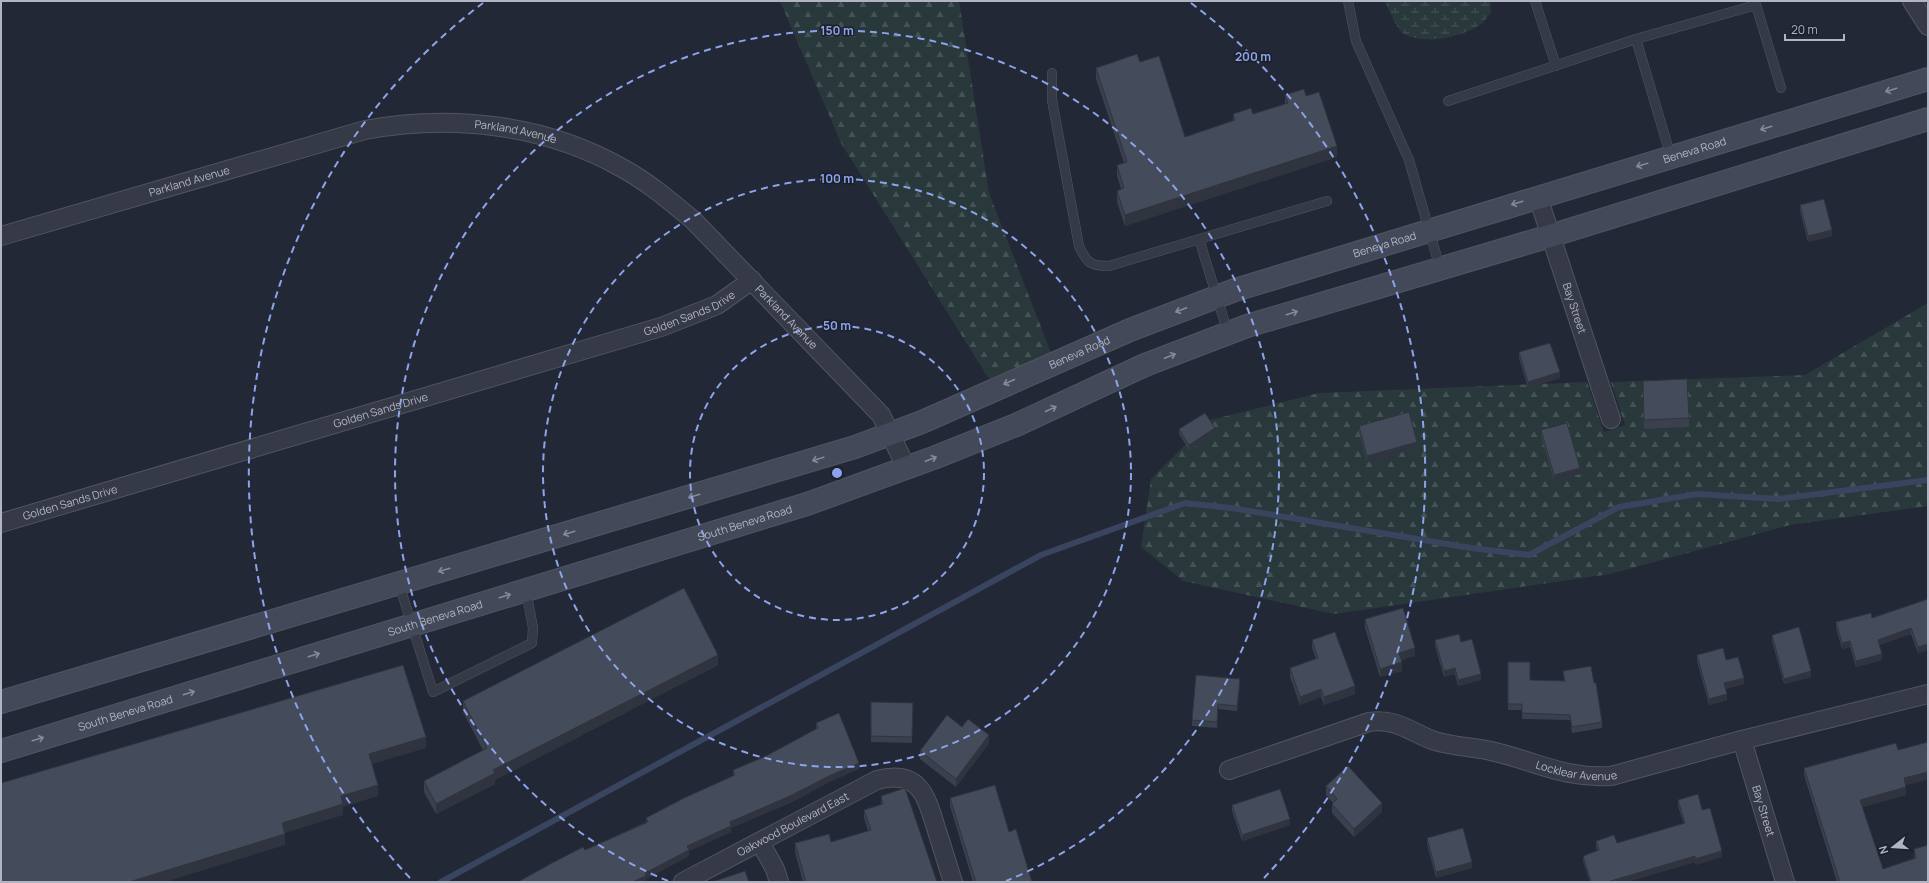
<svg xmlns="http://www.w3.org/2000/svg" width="1929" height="883" font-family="Manrope,sans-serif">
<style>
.forest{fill:url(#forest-firs)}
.wetland{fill:url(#wetland-marsh)}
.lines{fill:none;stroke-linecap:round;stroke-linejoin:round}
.stream{stroke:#39445e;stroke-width:6}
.service-casing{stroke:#515561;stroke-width:10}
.minor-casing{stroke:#515561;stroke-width:20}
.secondary-casing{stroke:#515561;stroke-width:24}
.service{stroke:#363a46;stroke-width:9}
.minor{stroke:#363a46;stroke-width:18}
.secondary{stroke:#444959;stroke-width:22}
.wall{fill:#3a404d}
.shaded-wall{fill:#30343f}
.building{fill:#444b5a;stroke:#30343f}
.oneway{stroke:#858a99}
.ring{fill:none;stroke:#8ca4ec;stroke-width:2;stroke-dasharray:7 5}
.labels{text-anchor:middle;stroke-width:3;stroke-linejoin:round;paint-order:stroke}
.street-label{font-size:11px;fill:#b1b5c3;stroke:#1b202b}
.centre{fill:#8ca4ec;stroke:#1b202b;stroke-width:2}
.ring-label{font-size:12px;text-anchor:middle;font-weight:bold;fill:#8ca4ec;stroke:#1b202b;stroke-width:3;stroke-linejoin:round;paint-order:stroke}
</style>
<defs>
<pattern id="forest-firs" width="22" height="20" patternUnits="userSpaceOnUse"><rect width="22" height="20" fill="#29383b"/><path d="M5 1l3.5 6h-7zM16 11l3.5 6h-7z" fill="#465356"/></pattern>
<pattern id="wetland-marsh" width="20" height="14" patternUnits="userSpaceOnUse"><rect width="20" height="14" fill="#29383b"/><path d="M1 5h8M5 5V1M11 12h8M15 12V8" fill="none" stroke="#465356"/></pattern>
</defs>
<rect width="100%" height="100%" fill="#232836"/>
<!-- forest -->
<g class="forest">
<path d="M780,1H959L989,193L1051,353L989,379L841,143Z"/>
<path d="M1928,303V506L1790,525L1610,574L1334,614L1183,581L1141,547L1151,479L1210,420L1319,393L1587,382L1604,432L1625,425L1611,382L1805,375Z"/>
</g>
<!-- wetland -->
<path class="wetland" d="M1385,1H1490L1491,12C1488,16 1485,21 1481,24C1464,37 1422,46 1403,33C1397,29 1388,9 1385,1Z"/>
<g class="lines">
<!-- stream -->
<path class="stream" d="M441,882L1041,555L1185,503L1231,508L1471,548L1529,555L1619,507L1697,494L1778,499L1928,480"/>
<!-- service casing -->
<g class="service-casing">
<g id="service">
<path d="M1348,1L1356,41L1409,160L1440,268"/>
<path d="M1535,1L1556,66"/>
<path d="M1636,39L1756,5L1781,88"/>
<path d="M1052,73V100L1079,246C1087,263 1090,266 1109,266L1327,201"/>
<path d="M1448,101L1636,39L1671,157"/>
<path d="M1199,239L1228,333"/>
<path d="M399,584L433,692L532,643L533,628L526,590"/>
</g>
</g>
<!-- minor casing -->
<g class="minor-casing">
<g id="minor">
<path d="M1912,1L1928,26"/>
<path id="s1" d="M1538,197L1611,419"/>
<path id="s2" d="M1,236L365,130C452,114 544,124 622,168C648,182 670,201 693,220L881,415L907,469"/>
<path id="s3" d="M1,523L661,327L717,305L752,280"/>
<path id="s4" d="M1742,740L1785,882"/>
<path id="s5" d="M1229,770L1369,722C1399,718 1411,733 1435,741C1455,747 1476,747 1495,752C1537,762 1566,779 1611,776L1742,740L1928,694"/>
<path d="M760,842L775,869L779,882"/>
<path id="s6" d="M683,882L877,780C919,769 926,795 936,828C942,846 947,864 953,882"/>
</g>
</g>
<!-- secondary casing -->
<g class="secondary-casing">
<g id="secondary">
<path id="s7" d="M1,702L855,447L922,422L1130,330L1235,290L1928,79"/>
<path id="s8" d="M1,751L807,504L936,457L1016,425L1145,365L1247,326L1550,236L1928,119"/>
</g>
</g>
<!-- service -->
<use href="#service" class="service"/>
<!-- minor -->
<use href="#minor" class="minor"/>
<!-- secondary -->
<use href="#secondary" class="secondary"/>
</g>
<!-- wall -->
<g class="wall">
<path d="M1140,62L1185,137L1233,121V114H1253L1285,104V95L1306,96L1337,157L1125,226L1117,202V191L1121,189L1117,176V165L1124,163L1096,79V68Z"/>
<path d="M1800,205L1832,236L1808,242L1800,211Z"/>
<path d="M1519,352L1560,378L1528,388L1519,358Z"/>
<path d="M1643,381L1689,418V427L1644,429Z"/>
<path d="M1359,426L1417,448L1367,462L1359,432Z"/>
<path d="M1179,429L1215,434L1189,450L1179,434Z"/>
<path d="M1541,430L1580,474L1554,481L1541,436Z"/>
<path d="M1928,599V650L1918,653L1911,634L1879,645L1882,660L1856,667L1850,647L1842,649L1836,628V622L1872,618Z"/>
<path d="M1365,619L1415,656L1401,660L1402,671L1380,677L1365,628Z"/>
<path d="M1772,635L1811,677L1784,684L1772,641Z"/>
<path d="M1312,640L1355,694L1324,705L1321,697L1300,705L1290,677V668L1316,659L1312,648Z"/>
<path d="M1435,640L1461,642L1481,680L1458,686L1455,674L1444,677L1435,646Z"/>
<path d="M1697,655L1726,660L1744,684L1725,689L1727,700L1709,705L1697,661Z"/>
<path d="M1508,662L1530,680L1564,681L1563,671L1594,683L1602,722V728L1572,733L1570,720L1522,719V710H1508Z"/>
<path d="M718,665L495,780V784L436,814L424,792V781L483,750L463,712V701Z"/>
<path d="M1240,685L1237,711L1218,709L1217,728L1192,726V720Z"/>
<path d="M871,702L913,703L912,743L871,742Z"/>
<path d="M816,723L859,769L831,781L790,803L731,828V832L689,851V856L646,879V882L585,850L646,822V818L733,776V770L766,756L816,729Z"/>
<path d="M989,743L956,787L920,759V751Z"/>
<path d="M1898,750L1928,779L1906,785V795L1862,807L1883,869L1914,858V849L1928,882H1837L1804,775V768Z"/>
<path d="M1326,786L1382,812L1354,837L1332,813V804L1333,803L1326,795Z"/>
<path d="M881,796L937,882H803L795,852V843L831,842L868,831L864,818V810L881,804Z"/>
<path d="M950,798L1009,832L1032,882H973L950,806Z"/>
<path d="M1678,800L1702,810L1722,857L1695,865V862L1627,882H1590L1583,861V856L1597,851L1596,847V841L1617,843L1684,824L1678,806Z"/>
<path d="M1232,805L1290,825L1242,841L1232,811Z"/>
<path d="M1427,838L1472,868L1436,878L1427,844Z"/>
</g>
<!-- shaded-wall -->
<g class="shaded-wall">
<path d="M1337,146V157L1125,226V215Z"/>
<path d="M1832,230V236L1808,242V236Z"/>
<path d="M1560,372V378L1528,388V382Z"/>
<path d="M1215,428V434L1189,450V445Z"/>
<path d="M1417,442V448L1367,462V456Z"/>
<path d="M1580,468V474L1554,481V475Z"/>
<path d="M1911,628V634L1878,645V640Z"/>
<path d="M1850,641V647L1842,649V643Z"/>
<path d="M1928,644V650L1918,653V647Z"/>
<path d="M1415,648V656L1399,661V653Z"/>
<path d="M1882,654V660L1856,667V661Z"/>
<path d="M718,655V665L495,780V784L436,814V804L493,770Z"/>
<path d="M1402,662V671L1380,677V669Z"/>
<path d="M1455,668V674L1444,677V671Z"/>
<path d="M1811,671V677L1784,684V679Z"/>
<path d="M1481,674V680L1458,686V680Z"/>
<path d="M1744,678V684L1724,689V683Z"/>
<path d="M1240,679V685L1237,711V706Z"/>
<path d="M1355,686V694L1324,705V697Z"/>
<path d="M1321,689V697L1300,705V697Z"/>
<path d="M1727,694V700L1709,705V699Z"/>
<path d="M989,735V743L956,787V779Z"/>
<path d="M426,737V748L369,765V754Z"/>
<path d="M859,763V769L831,781L790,803L731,828V832L689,851V856L646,879V882H632L687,846L730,822L831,775Z"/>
<path d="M1928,772V779L1904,786V778Z"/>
<path d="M378,785V796L343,807V815L282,834V823L341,796Z"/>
<path d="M1906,787V795L1860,808V800Z"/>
<path d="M1382,803V812L1354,837V829Z"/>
<path d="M1290,819V825L1242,841V835Z"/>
<path d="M285,834V845L165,882H129Z"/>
<path d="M1722,851V857L1695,865V859Z"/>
<path d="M1695,856V862L1627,882H1607Z"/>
<path d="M1472,862V868L1436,878V872Z"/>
</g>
<!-- building -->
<g class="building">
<path d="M1137,54L1140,62L1159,56L1185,137L1235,120L1233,114L1251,108L1253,114L1288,103L1285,95L1304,89L1306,96L1319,92L1337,146L1125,215L1117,191L1124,188L1117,165L1127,162L1096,68Z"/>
<path d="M1824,199L1832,230L1808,236L1800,205Z"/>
<path d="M1550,343L1560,372L1528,382L1519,352Z"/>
<path d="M1687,379L1689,418L1644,420L1643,381Z"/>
<path d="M1409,412L1417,442L1367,456L1359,426Z"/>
<path d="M1205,413L1215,428L1189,445L1179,429Z"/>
<path d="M1567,423L1580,468L1554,475L1541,430Z"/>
<path d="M684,588L718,655L493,770L495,773L436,804L424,781L487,748L463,701Z"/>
<path d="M1928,599V644L1918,647L1911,628L1878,640L1882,654L1856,661L1850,641L1842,643L1836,622L1871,613L1872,618Z"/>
<path d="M1403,608L1415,648L1399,653L1402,662L1380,669L1365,619Z"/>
<path d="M1799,627L1811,671L1784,679L1772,635Z"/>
<path d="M1335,632L1355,686L1324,697L1321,689L1300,697L1290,668L1318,658L1312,640Z"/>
<path d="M1459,634L1461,642L1472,639L1481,674L1458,680L1455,668L1444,671L1435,640Z"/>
<path d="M1723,648L1726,660L1738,657L1744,678L1724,683L1727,694L1709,699L1697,655Z"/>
<path d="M1508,662H1530V680L1565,681L1563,671L1591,666L1594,683H1596L1602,722L1572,727L1570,715L1522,713V704H1508Z"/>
<path d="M403,665L426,737L369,754L378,785L341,796L343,804L282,823L285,834L129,882H1V783Z"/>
<path d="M1196,675L1240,679L1237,706L1218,704L1217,722L1192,720Z"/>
<path d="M871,702L913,703L912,737L871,736Z"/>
<path d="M839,713L859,763L831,775L790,796L730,822L731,826L687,846L689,850L645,873L646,876L632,882H518L552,863L583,847L585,850L648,822L646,818L684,798L735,775L733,770L766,756L818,728L816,723Z"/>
<path d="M947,715L962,727L968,719L989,735L956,779L920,751Z"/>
<path d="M1928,742V772L1904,778L1906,787L1860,800L1883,869L1916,858L1914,849L1928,845V882H1840L1804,768L1896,743L1898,750Z"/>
<path d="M1348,766L1382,803L1354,829L1332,804L1337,799L1326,786Z"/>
<path d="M995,785L1009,832L1016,829L1032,882H976L950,798Z"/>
<path d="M905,788L937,882H806L795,843L829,834L831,842L871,830L864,810L883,804L881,796Z"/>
<path d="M1280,789L1290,819L1242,835L1232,805Z"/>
<path d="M1698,794L1702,810L1710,808L1722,851L1695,859V856L1607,882H1591L1583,856L1599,850L1596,841L1614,835L1617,843L1685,823L1678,800Z"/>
<path d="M1463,828L1472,862L1436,872L1427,838Z"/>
<path d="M745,871L749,882H712Z"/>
</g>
<!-- one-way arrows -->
<defs><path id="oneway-shaft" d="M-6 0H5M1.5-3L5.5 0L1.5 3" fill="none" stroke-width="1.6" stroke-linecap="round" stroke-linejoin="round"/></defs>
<g class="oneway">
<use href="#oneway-shaft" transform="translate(1891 90) rotate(163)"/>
<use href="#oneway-shaft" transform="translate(1766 128) rotate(163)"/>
<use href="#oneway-shaft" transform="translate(1642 165) rotate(163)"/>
<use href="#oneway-shaft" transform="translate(1517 203) rotate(163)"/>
<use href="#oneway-shaft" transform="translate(1181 310) rotate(159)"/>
<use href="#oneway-shaft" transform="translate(1292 313) rotate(-17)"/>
<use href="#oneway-shaft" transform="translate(1170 356) rotate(-21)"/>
<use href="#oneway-shaft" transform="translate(1009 382) rotate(156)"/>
<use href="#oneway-shaft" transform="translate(1051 409) rotate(-25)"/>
<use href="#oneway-shaft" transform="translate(818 459) rotate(162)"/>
<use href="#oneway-shaft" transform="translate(931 459) rotate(-21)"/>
<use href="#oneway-shaft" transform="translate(694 496) rotate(163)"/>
<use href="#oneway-shaft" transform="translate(569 533) rotate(163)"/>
<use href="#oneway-shaft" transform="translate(444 570) rotate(163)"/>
<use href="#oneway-shaft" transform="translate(505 596) rotate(-17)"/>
<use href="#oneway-shaft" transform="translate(314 655) rotate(-17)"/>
<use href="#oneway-shaft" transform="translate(189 693) rotate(-17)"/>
<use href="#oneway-shaft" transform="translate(38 739) rotate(-17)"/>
</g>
<!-- distance rings -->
<g class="ring">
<circle cx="837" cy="473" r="147"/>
<circle cx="837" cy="473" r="294"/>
<path d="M668 881A442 442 0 1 1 1006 881"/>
<path d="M410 878A589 589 0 0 1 483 3M1191 3A589 589 0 0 1 1264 878"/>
</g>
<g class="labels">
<!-- street labels -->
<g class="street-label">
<text dy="4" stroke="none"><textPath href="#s2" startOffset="531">Parkland Avenue</textPath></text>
<text dy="4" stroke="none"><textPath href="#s7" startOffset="1783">Beneva Road</textPath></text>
<text dy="4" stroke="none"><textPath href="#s2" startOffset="196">Parkland Avenue</textPath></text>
<text dy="4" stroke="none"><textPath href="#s7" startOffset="1459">Beneva Road</textPath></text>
<text dy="4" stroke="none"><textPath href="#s1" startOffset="117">Bay Street</textPath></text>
<text dy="4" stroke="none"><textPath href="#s3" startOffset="720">Golden Sands Drive</textPath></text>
<text dy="4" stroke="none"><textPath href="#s2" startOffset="867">Parkland Avenue</textPath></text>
<text dy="4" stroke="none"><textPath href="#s7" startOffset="1135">Beneva Road</textPath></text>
<text dy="4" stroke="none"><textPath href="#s3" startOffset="396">Golden Sands Drive</textPath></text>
<text dy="4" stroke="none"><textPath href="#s3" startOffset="72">Golden Sands Drive</textPath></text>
<text dy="4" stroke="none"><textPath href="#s8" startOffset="778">South Beneva Road</textPath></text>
<text dy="4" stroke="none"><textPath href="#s8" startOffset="454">South Beneva Road</textPath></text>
<text dy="4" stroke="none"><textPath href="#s8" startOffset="130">South Beneva Road</textPath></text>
<text dy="4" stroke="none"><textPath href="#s5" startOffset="363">Locklear Avenue</textPath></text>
<text dy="4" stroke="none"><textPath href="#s4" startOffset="74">Bay Street</textPath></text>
<text dy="4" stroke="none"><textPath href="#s6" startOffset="124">Oakwood Boulevard East</textPath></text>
</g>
</g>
<circle cx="837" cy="473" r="6" class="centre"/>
<g class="ring-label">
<text x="837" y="35">150 m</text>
<text x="1253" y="61">200 m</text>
<text x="837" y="183">100 m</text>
<text x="837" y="330">50 m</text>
</g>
<!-- border -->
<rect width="1929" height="883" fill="none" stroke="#b1b5c3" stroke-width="4"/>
<!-- north arrow -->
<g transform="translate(1893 847) rotate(253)" stroke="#1b202b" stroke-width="3" paint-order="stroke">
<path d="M0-3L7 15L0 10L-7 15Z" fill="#b1b5c3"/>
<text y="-6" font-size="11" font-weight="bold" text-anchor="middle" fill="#b1b5c3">N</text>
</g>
<!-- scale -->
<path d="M1785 34v6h59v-6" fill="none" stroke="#b1b5c3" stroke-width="2"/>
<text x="1791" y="34" font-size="12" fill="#b1b5c3" stroke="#1b202b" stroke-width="3" paint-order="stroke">20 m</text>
</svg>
